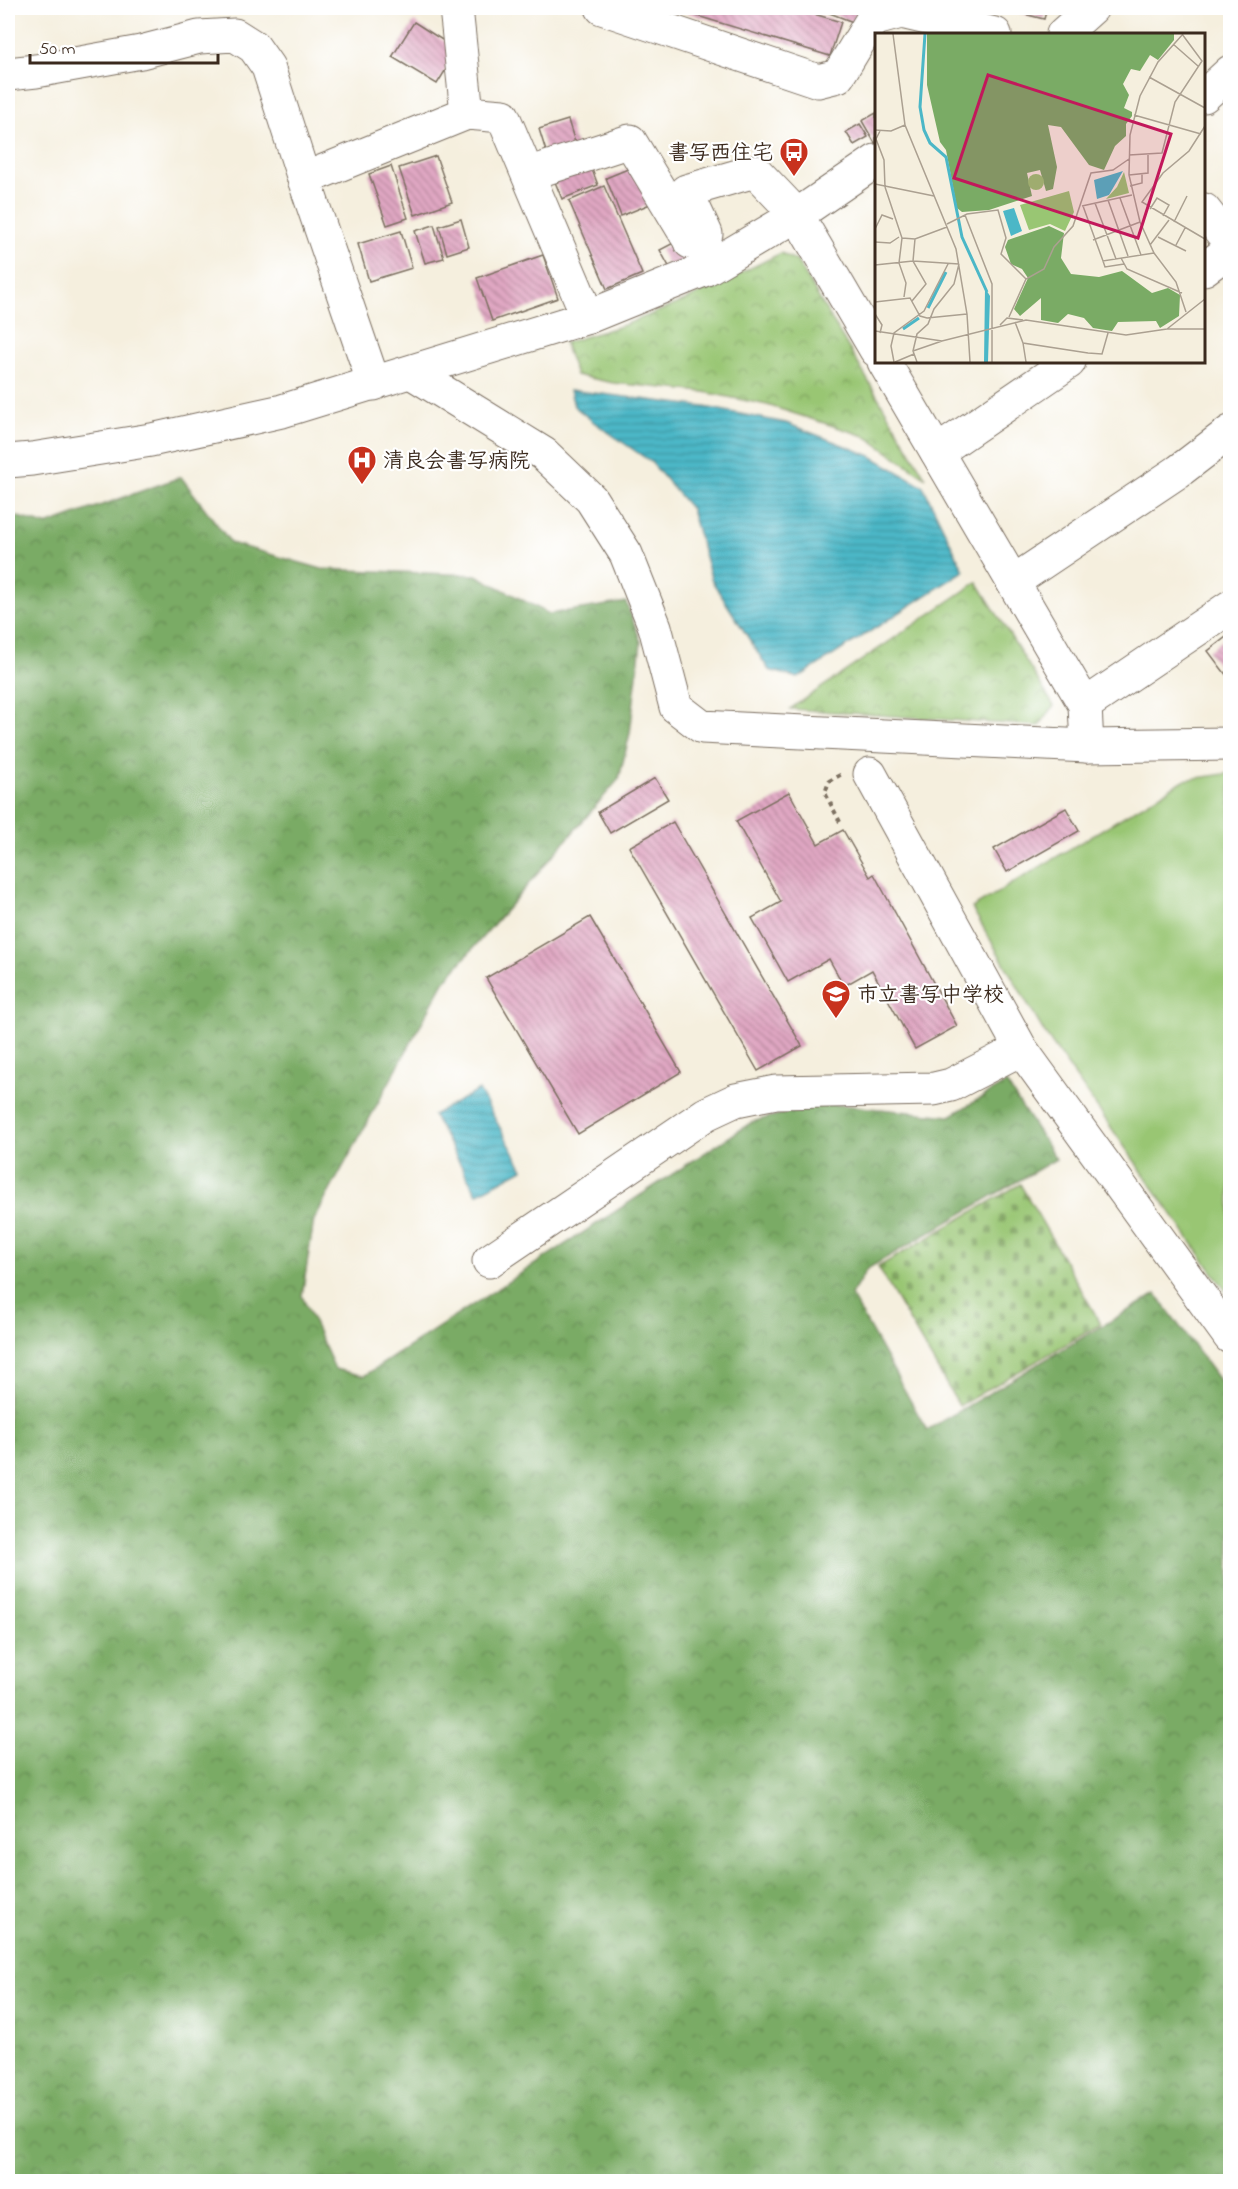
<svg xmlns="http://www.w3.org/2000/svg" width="1238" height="2189" font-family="'Indie Flower','Klee One',sans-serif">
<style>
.forest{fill:url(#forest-crowns);stroke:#5a6a42;stroke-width:1.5}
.cemetery{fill:url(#cemetery-stones);stroke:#6a7848;stroke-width:1.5}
.park{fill:url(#park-crowns);stroke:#6a7848;stroke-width:1.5}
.pitch{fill:#99c673;stroke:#6a7848;stroke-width:1.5}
.water{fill:url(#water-rules);stroke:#437072;stroke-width:1.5}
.building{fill:url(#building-back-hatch)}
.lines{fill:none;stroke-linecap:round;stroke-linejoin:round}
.minor-casing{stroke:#7c6f61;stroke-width:35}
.path{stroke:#7c6f61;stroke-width:4;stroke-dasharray:4.5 4.5;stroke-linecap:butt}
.minor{stroke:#fff;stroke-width:33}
.labels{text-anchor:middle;stroke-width:4.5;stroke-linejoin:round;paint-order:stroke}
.poi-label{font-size:21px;font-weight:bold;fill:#3b2a1e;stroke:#fff;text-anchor:start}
.inset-river{fill:none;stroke:#4bb7c7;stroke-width:3}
.inset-road{fill:none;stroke:#aba091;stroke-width:1.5}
.view{fill:#c2185b;fill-opacity:0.15;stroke:#c2185b;stroke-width:3}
.inset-edge{fill:none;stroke:#3b2a1e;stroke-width:3}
</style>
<defs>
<pattern id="forest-crowns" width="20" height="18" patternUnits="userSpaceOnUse" patternTransform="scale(1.5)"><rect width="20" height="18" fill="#7aab65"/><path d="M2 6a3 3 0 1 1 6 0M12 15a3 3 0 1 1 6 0" fill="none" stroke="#658b53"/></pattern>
<pattern id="cemetery-stones" width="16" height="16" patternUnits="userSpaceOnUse" patternTransform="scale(1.5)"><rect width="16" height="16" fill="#99c673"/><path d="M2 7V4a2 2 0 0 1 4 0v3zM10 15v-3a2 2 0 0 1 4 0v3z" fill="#7ea15e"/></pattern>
<pattern id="park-crowns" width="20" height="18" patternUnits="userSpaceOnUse" patternTransform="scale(1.5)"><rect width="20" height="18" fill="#99c673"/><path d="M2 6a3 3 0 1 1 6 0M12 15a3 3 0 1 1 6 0" fill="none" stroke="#7ea15e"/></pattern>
<pattern id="water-rules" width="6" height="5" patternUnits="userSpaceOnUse" patternTransform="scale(1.5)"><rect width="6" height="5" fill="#4bb7c7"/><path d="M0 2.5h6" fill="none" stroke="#4095a1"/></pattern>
<pattern id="building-back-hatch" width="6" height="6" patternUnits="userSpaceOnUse" patternTransform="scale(1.5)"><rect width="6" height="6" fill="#e0a7c3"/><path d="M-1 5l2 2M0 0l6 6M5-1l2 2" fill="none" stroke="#b7889e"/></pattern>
</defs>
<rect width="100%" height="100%" fill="#fff"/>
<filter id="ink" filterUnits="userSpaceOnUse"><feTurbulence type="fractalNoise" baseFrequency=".0167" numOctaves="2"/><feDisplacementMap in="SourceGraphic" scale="12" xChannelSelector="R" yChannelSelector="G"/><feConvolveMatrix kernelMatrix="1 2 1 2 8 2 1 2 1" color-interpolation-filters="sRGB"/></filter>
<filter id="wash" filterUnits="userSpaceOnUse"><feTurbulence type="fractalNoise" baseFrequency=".008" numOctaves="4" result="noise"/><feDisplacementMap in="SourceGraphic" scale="24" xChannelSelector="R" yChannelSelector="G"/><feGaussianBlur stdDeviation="1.35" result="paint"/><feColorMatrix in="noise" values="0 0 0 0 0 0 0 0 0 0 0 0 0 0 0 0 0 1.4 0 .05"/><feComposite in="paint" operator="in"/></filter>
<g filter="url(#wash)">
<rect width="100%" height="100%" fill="#f5efde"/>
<!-- forest -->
<path class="forest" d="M181,477L231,543L322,569L476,575L549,614L626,602L641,642L630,733L619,779L444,982L314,1220L302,1296L335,1369L364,1376L752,1122L820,1103L950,1116L1006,1083L1056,1159L867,1269L851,1295L927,1430L1156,1294L1230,1395V2181H8V514L46,525Z"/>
<!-- cemetery -->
<path class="cemetery" d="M1020,1184L1101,1324L959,1406L878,1267Z"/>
<!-- park -->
<g class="park">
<path d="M781,253L797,261L926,478L865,436L767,405L704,392L613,383L576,375L564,343L624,325L682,302Z"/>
<path d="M977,582L1054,706L1039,726L790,709Z"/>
</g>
<!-- pitch -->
<path class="pitch" d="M1230,773V1297L1044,1032L972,908L1184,780Z"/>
<!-- water -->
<g class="water">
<path d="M570,390L705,407L786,423L871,456L923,486L964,571L798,678L769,670L712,581L691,509L651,462L595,423L574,406Z"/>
<path d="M479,1090L523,1169L477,1194L433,1115Z"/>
</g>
<g id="blocks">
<!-- building -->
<g class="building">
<path d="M671,8H794L841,22L830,56Z"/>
<path d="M829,8H859L853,22L827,12Z"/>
<path d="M1009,8H1047L1044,19L1008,10Z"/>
<path d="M414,22L458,50L437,84L392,57Z"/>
<path d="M876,113V145L862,121Z"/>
<path d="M568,120L578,152L549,161L539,129Z"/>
<path d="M860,124L868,137L854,145L846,132Z"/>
<path d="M436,156L452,202L415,215L399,168Z"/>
<path d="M589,162L598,185L562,199L553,177Z"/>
<path d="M640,164L655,202L621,216L606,178Z"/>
<path d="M391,166L408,218L387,225L369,174Z"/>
<path d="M604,186L642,274L607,289L569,201Z"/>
<path d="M461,219L469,247L447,254L439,226Z"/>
<path d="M434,225L444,258L425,263L415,231Z"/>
<path d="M401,231L412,268L369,281L358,244Z"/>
<path d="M685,237L696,256L671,270L660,250Z"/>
<path d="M543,255L558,298L492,321L477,278Z"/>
<path d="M1230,634V680L1208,651Z"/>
<path d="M655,778L668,799L610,833L598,812Z"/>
<path d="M789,792L818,844L843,830L870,877L874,874L957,1026L915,1049L872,970L844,986L829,959L788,982L752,918L781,902L736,821Z"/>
<path d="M1066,808L1079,831L1007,872L994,849Z"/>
<path d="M673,822L802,1046L758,1071L629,847Z"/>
<path d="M590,917L681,1072L578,1134L486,978Z"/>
</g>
</g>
</g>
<g filter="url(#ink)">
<use href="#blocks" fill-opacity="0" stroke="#7c6f61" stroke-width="1.5"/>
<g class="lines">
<!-- minor casing -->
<g class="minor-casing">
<g id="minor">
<path d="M456,8L467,113"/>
<path d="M602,8L818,81L838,76L872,20L875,8"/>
<path d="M872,20L901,12L995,34"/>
<path d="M1063,34L1092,8"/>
<path d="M8,74L36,71L141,52L199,37L235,35L254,47L268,67L304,179L374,384"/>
<path d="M1204,96L1230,72"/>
<path d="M528,174L630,141L687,236"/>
<path d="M304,179L467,113L503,116L588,317"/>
<path d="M1204,210L1230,243"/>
<path d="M690,242L706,234L686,191L755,171L797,215L876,350"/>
<path d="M1204,269L1230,250"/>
<path d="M884,362L1085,705L1087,746"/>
<path d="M411,372L544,454L591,499L626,554L655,627L676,707L702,727L1087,746L1230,744"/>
<path d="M937,452L1069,362"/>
<path d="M8,461L32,459L151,440L282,411L588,317L706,269L797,215L876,161"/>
<path d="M1013,582L1179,471L1230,432"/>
<path d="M1085,705L1230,607"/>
<path d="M870,774L1021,1049L1230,1337"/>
<path d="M489,1261L706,1114L736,1100L776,1092L934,1089L951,1085L1021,1049"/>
</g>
</g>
<!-- path -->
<path class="path" d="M840,822L825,793L829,781L842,774"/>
<!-- minor -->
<use href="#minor" class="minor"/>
</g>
</g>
<!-- icons -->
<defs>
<g id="bus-pin" transform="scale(1.5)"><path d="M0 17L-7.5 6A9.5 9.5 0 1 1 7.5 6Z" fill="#c8321e" stroke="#fff"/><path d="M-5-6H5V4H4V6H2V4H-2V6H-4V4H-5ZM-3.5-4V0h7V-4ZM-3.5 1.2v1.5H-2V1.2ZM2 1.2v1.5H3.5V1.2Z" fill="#fff"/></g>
<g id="hospital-pin" transform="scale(1.5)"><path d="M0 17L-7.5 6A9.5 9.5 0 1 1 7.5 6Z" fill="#c8321e" stroke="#fff"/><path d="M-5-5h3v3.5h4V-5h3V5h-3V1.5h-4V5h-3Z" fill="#fff"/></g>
<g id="school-pin" transform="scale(1.5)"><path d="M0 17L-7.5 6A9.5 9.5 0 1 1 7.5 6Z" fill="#c8321e" stroke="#fff"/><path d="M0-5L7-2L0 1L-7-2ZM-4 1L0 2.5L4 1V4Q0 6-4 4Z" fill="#fff"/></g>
</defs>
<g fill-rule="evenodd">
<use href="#bus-pin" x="794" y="152"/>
<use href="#hospital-pin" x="362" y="460"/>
<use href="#school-pin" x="836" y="994"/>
</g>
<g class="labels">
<!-- poi labels -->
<g class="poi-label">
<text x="773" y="159" text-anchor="end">書写西住宅</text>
<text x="383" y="467">清良会書写病院</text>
<text x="857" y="1001">市立書写中学校</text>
</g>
</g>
<!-- overview -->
<g transform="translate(875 33)">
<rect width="330" height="330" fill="#f5efde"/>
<path d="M52,1H299V7L283,27L275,22L265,38L256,36L248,51L254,62L249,75L257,79V83L251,91V103L240,113L229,137L214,132L186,94L173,92L182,134L178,156L171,158L165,137L152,140L157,163L114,177L87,179L82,175L71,117L65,109L52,52ZM174,193L189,200L186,225L196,241L224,244L247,238L277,260L293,255L305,262L304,283L285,295L281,288L243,289L237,298L218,295L209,285L193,281L183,290L166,287V265L145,283L139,276L153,245L147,236L136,231L130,214L133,207Z" fill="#7aab65"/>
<path d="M153 149a8 8 0 1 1 16 0a8 8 0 1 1-16 0Z" fill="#99c673"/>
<path d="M249,139L254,160L231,166L242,154Z" fill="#99c673"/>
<path d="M194,158L199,179L190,198L175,191L154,197L145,172Z" fill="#99c673"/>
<path d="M248,138L234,162L222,166L219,147ZM139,175L147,198L136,203L128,178ZM110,255L115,263L113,329H109Z" fill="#4bb7c7"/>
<path class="inset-river" d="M50,1L45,74L49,97L55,110L71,124L87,204L112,259M53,275L71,239M28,296L44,285"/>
<path class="inset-road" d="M18,1L30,92L81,216L92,281L95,329M308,1L283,29L265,63L255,102L254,142L265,189L279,220L301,249L311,279M298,11L323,33M274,44L330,75M259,82L326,101M330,93L314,118L288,140L267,169L330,206M0,97L16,98L30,92M5,98L1,106L9,127L10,154M254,122L287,120L300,69L327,28L307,1M254,142L273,140V122M0,151L59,163M255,153L267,150V141M10,154L27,205L24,230L31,250L29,264M245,165L266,222M233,167L253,223M220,170L241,226M207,173L257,162M208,173L228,228L279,220M275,176L282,165L294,172L288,183M90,182L117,251V329M299,189L312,163M72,191L92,181L123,177L131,205L126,221L151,246M0,196L7,182L18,186M283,204L311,218M27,205L40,206L72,194M218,207L265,189M0,209L15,210L24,204M275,212L294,187M301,212L310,195M246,225L252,236L307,260M228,228L230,234L249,231M0,232L38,228L84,231M37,268L51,251L38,228L40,206M0,269L35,265L45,283L52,285L92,281M0,281L7,292L5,300M134,284L151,246L169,236L179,214L198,193L216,140L238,137L254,126M140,289L148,310L213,320L227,321L233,300M125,292L132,285L148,287M292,296L330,266M0,298L67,308L151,287L251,302L292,296H330M148,310L151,329M38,318L67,308M19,329L16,313L19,300L49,278L73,231M20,329L39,321M42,329L38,318L42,301L53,291L59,276L79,251L84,231"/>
<path class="view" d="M113,42L296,101L263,205L79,145Z"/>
<rect width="330" height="330" class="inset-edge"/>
</g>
<!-- margin -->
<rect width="1238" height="2189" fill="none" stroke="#fff" stroke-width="30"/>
<!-- scale -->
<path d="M30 54v9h188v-9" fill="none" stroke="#3b2a1e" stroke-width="3"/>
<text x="39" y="54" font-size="18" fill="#3b2a1e" stroke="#ffffff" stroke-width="4.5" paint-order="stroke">50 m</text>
</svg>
